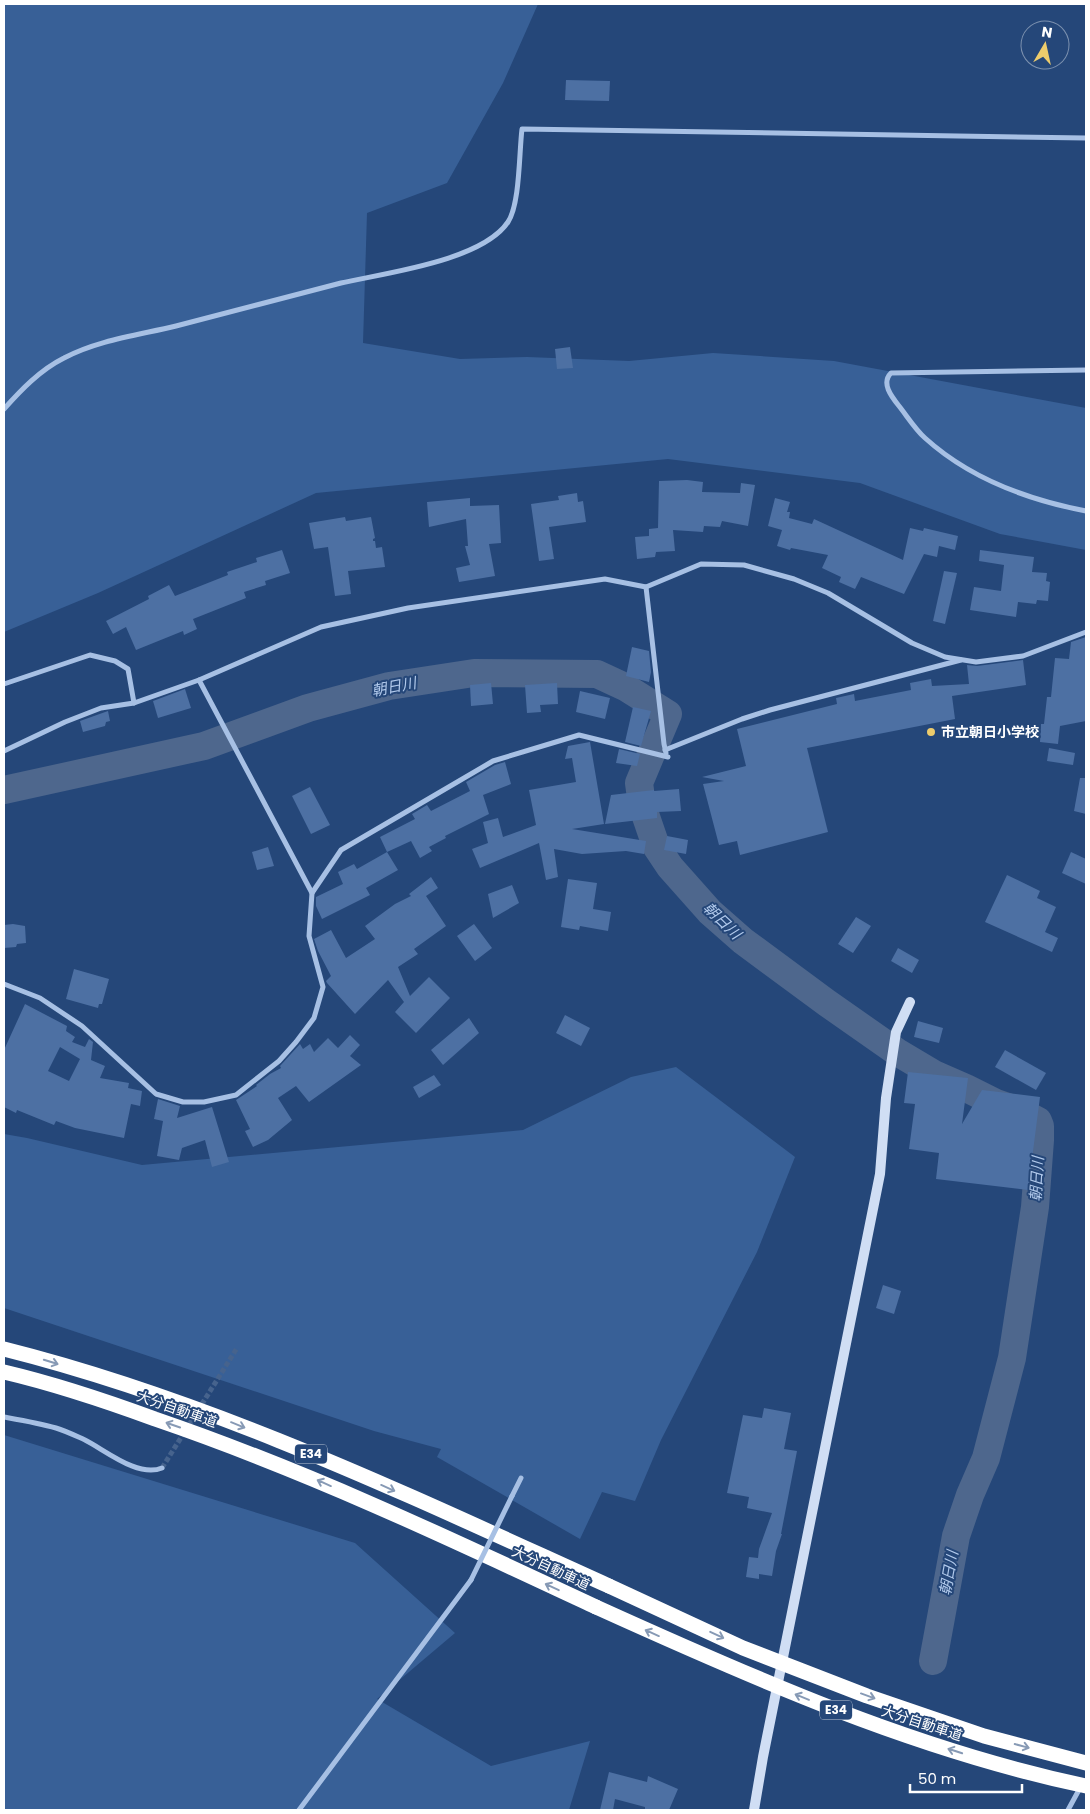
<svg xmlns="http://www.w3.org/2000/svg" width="1090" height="1814" font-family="Poppins,'Noto Sans JP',sans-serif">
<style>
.green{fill:#386097}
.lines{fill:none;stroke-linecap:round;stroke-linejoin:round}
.river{stroke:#4e678d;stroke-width:28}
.building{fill:#4d70a3;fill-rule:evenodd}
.street-tunnel{stroke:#46638d;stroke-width:5;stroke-dasharray:5 2.5;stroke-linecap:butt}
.street{stroke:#a7c0e4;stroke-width:5}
.secondary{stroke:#d0def4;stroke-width:10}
.highway{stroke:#fff;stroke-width:15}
.street-bridge{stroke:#a7c0e4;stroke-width:5}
.highway-bridge{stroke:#fff;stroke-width:15}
.oneway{stroke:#879ab5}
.poi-dot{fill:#edcc6c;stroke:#254779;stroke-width:2}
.labels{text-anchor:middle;stroke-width:4;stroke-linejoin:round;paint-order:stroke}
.shield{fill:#254779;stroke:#bec8d7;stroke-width:1}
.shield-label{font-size:12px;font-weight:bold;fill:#fff}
.poi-label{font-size:14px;font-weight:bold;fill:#fff;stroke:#254779;text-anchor:start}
.street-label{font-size:14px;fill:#fff;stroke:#254779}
.water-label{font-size:15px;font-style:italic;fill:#b2caec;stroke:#254779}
</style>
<rect width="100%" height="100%" fill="#254779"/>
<!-- green -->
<g class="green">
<path d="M4,4H538L503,83L447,183L367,213L363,343L460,359L527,357L629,361L713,353L834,361L1086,408V550L1000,534L860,483L668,459L316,493L98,593L4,632Z"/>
<path d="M676,1067L795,1157L757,1252L661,1440L635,1501L602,1492L580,1539L437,1457L441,1449L374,1431L4,1308V1134L27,1138L142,1165L523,1130L631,1077Z"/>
<path d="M4,1435L355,1543L455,1633L377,1699L491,1766L590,1741L569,1810H4Z"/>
</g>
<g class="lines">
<!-- river -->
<path class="river" d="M4,790L204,746L308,708L389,686L474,673L597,674L625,687L668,714L639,783L642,805L656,846L670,867L710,912L743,941L827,1003L897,1052L934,1074L966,1088L996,1103L1019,1111L1038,1121L1040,1126V1140L1035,1207L1012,1358L986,1458L970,1495L956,1536L933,1661"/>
</g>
<!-- building -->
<g class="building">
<path d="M566,80L610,81L609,101L565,100Z"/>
<path d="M570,347L573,368L557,369L555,349Z"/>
<path d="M687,480L703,482L702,492L740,493L741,483L755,485L748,526L722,521L720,527L704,526L703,532L673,530L675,551L656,552L655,557L637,559L635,537L649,536V529L658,528L659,481Z"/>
<path d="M577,493L578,502L583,501L586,522L549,527L554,559L539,561L531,504L559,500L558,496Z"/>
<path d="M470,498V506L499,505L501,543L489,544L495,576L459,582L456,568L470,565L465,546H468L466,519L429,527L427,502Z"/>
<path d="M775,498L790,502L787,512H790L789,518L812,524L814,519L903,560L910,528L923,531L924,528L958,536L955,550L939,546L937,557L924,554L904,594L861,577L855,589L839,582L841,577L822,568L828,555L791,548L790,550L777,546L782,530L768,526Z"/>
<path d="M345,517L346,521L371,517L375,538L373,539V541H375L376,548L382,547L385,567L348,571L351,594L335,596L328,547L314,549L309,523Z"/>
<path d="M282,550L290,573L265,581L266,585L244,592L246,598L193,619L197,629L184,635L183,631L136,650L126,627L113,634L106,621L149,599L148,596L169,585L175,596L228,575L227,572L257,562L256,558Z"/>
<path d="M980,550L1034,557L1032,572L1047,573L1046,581L1050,582L1048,601L1037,600L1036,604L1018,602L1016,617L970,610L974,587L1001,591L1004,565L979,561Z"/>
<path d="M944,571L957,573L945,624L933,621Z"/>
<path d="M1086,637V721L1060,726L1058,744L1040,742L1041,724H1044L1047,697H1051L1055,658L1069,659L1071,642Z"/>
<path d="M632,647L649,651L651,672L649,682L626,676Z"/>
<path d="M1023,660L1026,685L952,696L955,719L807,748L828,832L740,855L737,841L719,845L703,784L724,781L702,777L746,766L737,729L837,704L836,698L854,694L855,701L911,690L910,683L931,679L932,686L969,684L967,665L977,666Z"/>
<path d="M491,683L493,704L471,706L470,685Z"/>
<path d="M557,683L558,704L540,705L541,712L527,713L525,685Z"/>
<path d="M185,689L191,708L158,718L153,701Z"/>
<path d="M580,691L610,698L605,719L576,712Z"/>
<path d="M633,707L651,711L641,746L625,742Z"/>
<path d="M108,711L110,721L106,722L105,726L83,732L80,721Z"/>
<path d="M590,742L604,824L572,829L646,841L644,854L626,851L582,854L554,849L558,877L546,880L539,843L480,868L472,849L488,843L483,822L498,818L503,837L536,825L529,790L576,782L572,758L565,759L568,746Z"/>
<path d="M1049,748L1075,753L1073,765L1047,761Z"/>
<path d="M619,749L640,754L637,766L616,763Z"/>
<path d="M505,762L511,784L483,795L489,814L445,836L446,838L429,847L432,851L420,858L411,841L387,852L380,837L415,819L412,814L427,805L431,811L470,791L466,782L495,765Z"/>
<path d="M1080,778H1086V814L1074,811Z"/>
<path d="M310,787L330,825L311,834L292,796Z"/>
<path d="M679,789L681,811L657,812V818L605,824L611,795L654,790V791Z"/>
<path d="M667,836L688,840L686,854L664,850Z"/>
<path d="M268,847L274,866L257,870L252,852Z"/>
<path d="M387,852L398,870L366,888L370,895L322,919L316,906V897L343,884L338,872L354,864L357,869Z"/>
<path d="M1071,852L1086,859V884L1062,873Z"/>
<path d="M1007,875L1040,891L1037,898L1056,907L1045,932L1058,938L1052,952L985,922Z"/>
<path d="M431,877L438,888L426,896L446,926L414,949L418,954L398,967L410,996L429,977L450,998L416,1033L395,1012L404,1002L388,980L355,1014L327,983L326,981L331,976L318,951L314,939L331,930L346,958L375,939L365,926L395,904L411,896L409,894Z"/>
<path d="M568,879L597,883L593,909L611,912L608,931L580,926L579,930L561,927Z"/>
<path d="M512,885L519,903L493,918L488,894Z"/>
<path d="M856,917L871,926L853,953L838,944Z"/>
<path d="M13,924L25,926L26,943L17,944L16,947L4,948V925Z"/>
<path d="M474,924L492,948L475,961L457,936Z"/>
<path d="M898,948L919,960L912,973L891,961Z"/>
<path d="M74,969L109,979L102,1004H99L98,1008L66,999Z"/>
<path d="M25,1004L67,1026L66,1031L75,1037L72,1042L85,1047L89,1039L93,1042L91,1060L105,1066L100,1078L129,1083L128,1088L142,1091L140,1106L131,1104L124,1138L75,1128L56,1121L54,1125L17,1110L16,1113L4,1107V1050ZM60,1047L80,1059L69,1081L48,1071Z"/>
<path d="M565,1015L590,1028L581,1046L556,1033Z"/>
<path d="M469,1018L479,1033L443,1065L431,1050Z"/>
<path d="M918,1021L943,1028L939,1043L914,1037Z"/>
<path d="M350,1035L360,1045L350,1056L361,1065L309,1102L296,1086L278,1098L292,1120L268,1140L253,1147L245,1131L250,1129L236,1100L257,1086L256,1085L270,1074L281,1068L280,1066L300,1044L303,1049L310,1044L314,1052L328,1038L338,1048Z"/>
<path d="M1005,1050L1046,1073L1036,1090L995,1067Z"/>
<path d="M908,1072L968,1078L962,1124L982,1090L1040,1097L1028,1190L936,1179L939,1153L909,1149L915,1104L904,1103Z"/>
<path d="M434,1075L441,1085L419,1098L413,1087Z"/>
<path d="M158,1099L180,1106L177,1118L212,1107L229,1162L212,1167L205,1140L182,1148L179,1160L157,1156L163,1121L154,1119Z"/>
<path d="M883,1285L901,1291L894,1314L876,1308Z"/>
<path d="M764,1408L791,1413L784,1449L797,1451L781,1534H782L776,1551L772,1576L759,1574V1579L746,1577L749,1557L758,1558L759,1549L772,1513L747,1508L749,1497L727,1493L743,1415L762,1418Z"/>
<path d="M609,1772L647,1782L648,1776L678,1789L669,1810H645V1807L615,1799L613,1810H600Z"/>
</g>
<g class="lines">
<!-- street-tunnel -->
<path class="street-tunnel" d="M162,1468L237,1348"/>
<!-- street -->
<g class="street">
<path d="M1086,370L891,373C881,383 891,396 899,406C907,416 915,429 925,438C969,478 1029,500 1086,511"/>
<path d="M4,409C21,390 40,370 64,358C98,340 139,335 176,326C231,312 286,297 341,283C385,273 482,261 508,222C520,204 519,153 522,129L1086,138"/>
<path d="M646,587L664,744L666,753"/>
<path d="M199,680L312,893"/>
<path d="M4,684L90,655L115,661L128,669L134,703"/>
<path d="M665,750L742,719L770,710L961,660"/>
<path d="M4,751L65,722L101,708L134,703L199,680L321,627L408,608L605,579L646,587L701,564L744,565L794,579L828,593L912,643L945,657L976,662L1023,656L1086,632"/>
<path d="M4,984L40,998L82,1026L156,1094L183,1102H204L236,1095L279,1061L296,1042L314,1018L323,987L309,936L312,893L341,850L493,761L579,735L668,757"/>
<path d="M4,1417C21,1420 39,1423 56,1428C66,1431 76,1436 85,1440C105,1450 138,1478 162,1468"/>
<path d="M512,1496L521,1478"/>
<path d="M299,1810L471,1580"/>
<path d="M1068,1810L1080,1788"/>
</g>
<!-- secondary -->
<path class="secondary" d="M754,1810L763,1757L880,1174L886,1098L896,1032L910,1002"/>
<!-- highway -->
<g class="highway">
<path d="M4,1349C215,1402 412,1497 609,1586"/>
<path d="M4,1372C55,1384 106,1401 155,1419C307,1471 451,1539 596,1607"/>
</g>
<!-- street-bridge -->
<path class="street-bridge" d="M471,1580L512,1496"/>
<!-- highway-bridge -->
<g class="highway-bridge">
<path d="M609,1586L743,1648L867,1696L984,1736L1086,1763"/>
<path d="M596,1607C755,1679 915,1750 1086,1786"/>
</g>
</g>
<!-- one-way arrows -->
<defs><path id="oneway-shaft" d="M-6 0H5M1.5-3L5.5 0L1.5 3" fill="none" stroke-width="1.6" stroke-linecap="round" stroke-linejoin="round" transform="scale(1.25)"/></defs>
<g class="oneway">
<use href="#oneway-shaft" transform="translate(51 1362) rotate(17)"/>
<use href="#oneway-shaft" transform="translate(173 1425) rotate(-161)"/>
<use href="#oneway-shaft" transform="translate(238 1425) rotate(22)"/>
<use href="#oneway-shaft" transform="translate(324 1483) rotate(-156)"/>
<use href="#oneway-shaft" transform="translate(388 1488) rotate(24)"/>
<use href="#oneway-shaft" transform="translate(552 1587) rotate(-155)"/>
<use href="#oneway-shaft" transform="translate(652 1633) rotate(-156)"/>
<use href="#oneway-shaft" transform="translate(717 1635) rotate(25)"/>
<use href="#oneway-shaft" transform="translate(868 1696) rotate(20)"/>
<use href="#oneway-shaft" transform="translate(802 1697) rotate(-158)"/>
<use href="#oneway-shaft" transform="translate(1022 1746) rotate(15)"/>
<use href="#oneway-shaft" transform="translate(955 1751) rotate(-162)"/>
</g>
<!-- markers -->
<circle class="poi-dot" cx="931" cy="732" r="5"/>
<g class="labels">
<!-- shield labels -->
<g class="shield">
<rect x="295" y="1444.5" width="32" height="19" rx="4"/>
<rect x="820" y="1700.5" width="32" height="19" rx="4"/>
</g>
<g class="shield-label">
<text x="311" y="1458">E34</text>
<text x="836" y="1714">E34</text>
</g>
<!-- poi labels -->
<g class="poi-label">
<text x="941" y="737">市立朝日小学校</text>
</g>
<!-- street labels -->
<g class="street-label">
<text transform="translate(177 1409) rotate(19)" y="5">大分自動車道</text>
<text transform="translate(551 1568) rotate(25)" y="5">大分自動車道</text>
<text transform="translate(922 1723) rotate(18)" y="5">大分自動車道</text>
</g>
<!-- water labels -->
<g class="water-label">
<text transform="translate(394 687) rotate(-11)" y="5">朝日川</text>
<text transform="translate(722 921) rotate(44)" y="5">朝日川</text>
<text transform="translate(1037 1179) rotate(-87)" y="5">朝日川</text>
<text transform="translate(949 1573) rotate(-80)" y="5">朝日川</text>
</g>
</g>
<!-- border -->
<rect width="1090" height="1814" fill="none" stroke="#ffffff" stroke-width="10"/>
<!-- north arrow -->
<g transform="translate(1045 45) rotate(9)"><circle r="24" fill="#254779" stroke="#7c91af"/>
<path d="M0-4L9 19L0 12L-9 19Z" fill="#edcc6c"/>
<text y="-8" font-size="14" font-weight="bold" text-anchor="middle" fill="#ffffff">N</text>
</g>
<!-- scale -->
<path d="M910 1784v8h112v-8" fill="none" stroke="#ffffff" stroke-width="2.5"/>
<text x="918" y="1784" font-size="15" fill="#ffffff" stroke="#254779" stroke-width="4" paint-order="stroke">50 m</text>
</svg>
